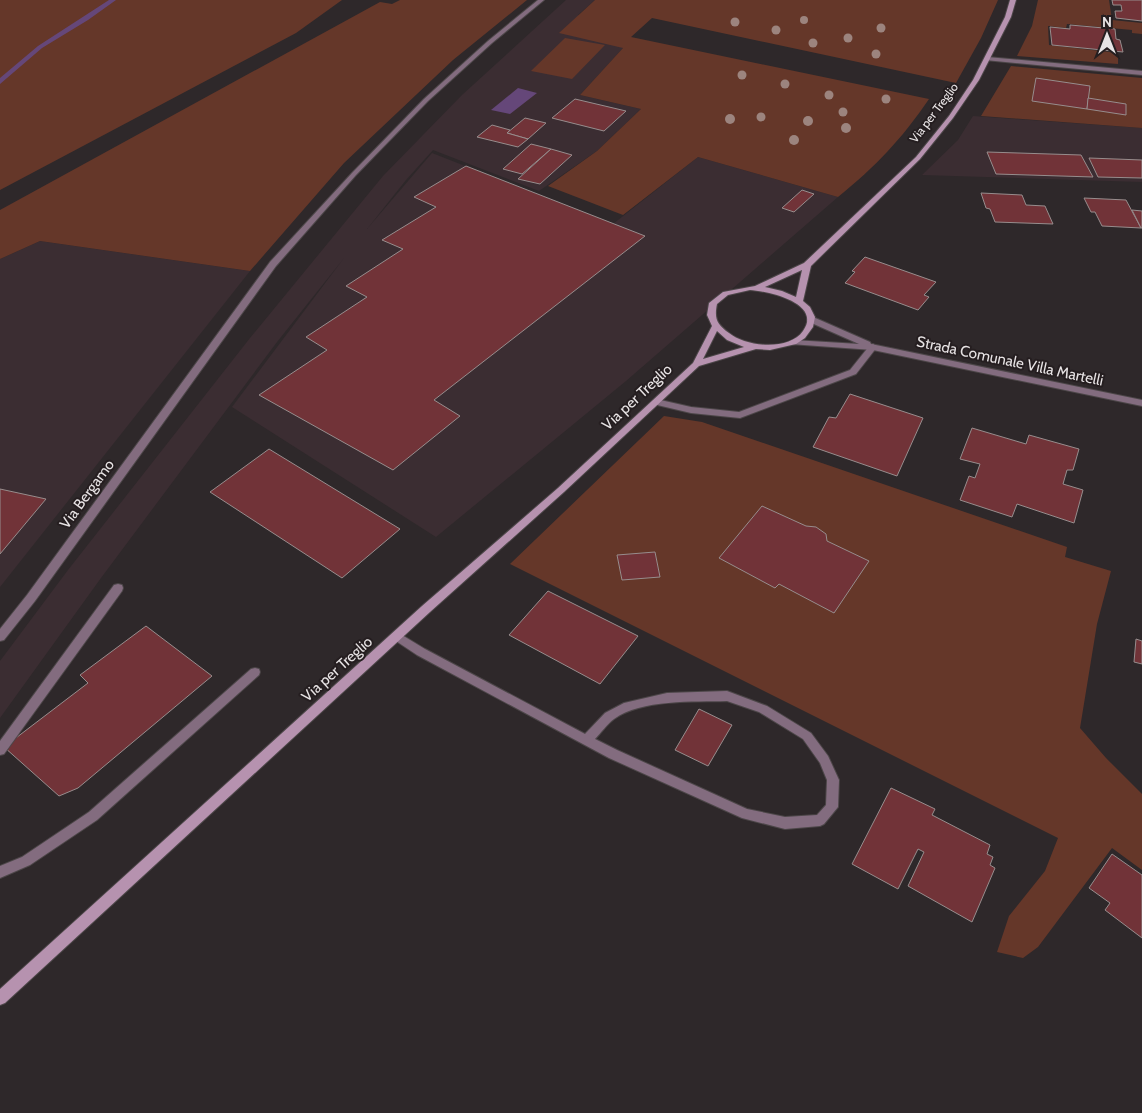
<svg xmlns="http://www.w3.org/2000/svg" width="1142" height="1113" font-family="Cabin,sans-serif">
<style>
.built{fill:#3b2d32}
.green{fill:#653729}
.water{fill:#654779}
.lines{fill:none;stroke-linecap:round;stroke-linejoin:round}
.stream{fill:#654779;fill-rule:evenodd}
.building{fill:#713338;stroke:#978d8d}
.service-casing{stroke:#4c4648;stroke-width:2}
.minor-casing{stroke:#4c4648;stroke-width:2}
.secondary-casing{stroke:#4c4648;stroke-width:2}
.service{fill:#836c7f;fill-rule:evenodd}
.minor{fill:#836c7f;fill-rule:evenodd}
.secondary{fill:#b692af;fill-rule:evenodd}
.tree{fill:#9c847e}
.labels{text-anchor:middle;stroke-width:4;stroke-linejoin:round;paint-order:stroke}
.far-street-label{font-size:12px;fill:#e7e3e4;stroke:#251e20}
.street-label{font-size:15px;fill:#e7e3e4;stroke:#251e20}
</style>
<rect width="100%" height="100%" fill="#2e282a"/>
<!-- built -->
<g class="built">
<path d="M566,0H595L578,15L623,48L580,95L641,109L597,151L539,191L433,150L406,180L367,229L432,153L613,224L698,157L838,197L626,381L436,537L232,407L344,258L277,342L101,578L0,718V661L68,570L250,338L383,176L462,95Z"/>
<path d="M973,116L1142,128V182L922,175L958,140Z"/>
<path d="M40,241L250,271L0,587V259Z"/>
</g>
<!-- green -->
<g class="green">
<path d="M0,0H342L296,33L0,190Z"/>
<path d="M400,0H527L453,60L344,163L250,271L40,241L0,259V210L380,2L392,4Z"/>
<path d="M595,0H998L981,38L956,83L652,18L631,37L929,99C901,140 876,166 838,197L698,157L623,215L548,186L597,151L641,109L580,95L623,48L559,33Z"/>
<path d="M1038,0H1109L1112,20L1142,23V34L1132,33V30L1067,24L1066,28L1048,26L1049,45L1118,53V64L1017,56L1032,26Z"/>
<path d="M565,38L605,45L572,79L531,71Z"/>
<path d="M1011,66L1142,78V128L981,116Z"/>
<path d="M664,416L702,422L1067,547L1065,557L1111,571L1097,624L1080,728L1106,758L1142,794V870L1112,848L1038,947L1023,958L997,952L1009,916L1045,871L1058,838L510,564Z"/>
</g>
<!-- water -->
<path class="water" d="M518,88L537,93L510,114L491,110Z"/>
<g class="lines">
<!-- stream -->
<path class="stream" d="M109,0H116L88,20L42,48L0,84V78L38,46Z"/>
</g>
<!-- building -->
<g class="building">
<path d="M1112,0H1142V21L1116,18L1115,11H1122L1121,5H1113Z"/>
<path d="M1070,25L1115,29L1116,39L1120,40L1123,52L1052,45L1050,27L1070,29Z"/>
<path d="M1036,78L1090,86L1087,109L1032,101Z"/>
<path d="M1088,98L1126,104V115L1087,109Z"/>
<path d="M575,99L626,111L604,131L552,118Z"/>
<path d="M525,118L546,123L528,139L507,133Z"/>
<path d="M492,125L510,130L507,133L528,139L518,147L477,137Z"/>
<path d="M531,144L551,149L522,174L503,169Z"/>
<path d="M551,149L572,155L540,184L518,179Z"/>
<path d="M987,152L1081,155L1093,177L996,174Z"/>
<path d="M1089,158L1142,160V178L1098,177Z"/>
<path d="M466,166L645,236L434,400L460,416L393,470L259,395L327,350L306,337L367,297L346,286L403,249L382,240L436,207L414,197Z"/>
<path d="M802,190L814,194L794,212L782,208Z"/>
<path d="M981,193L1022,195L1026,205L1045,206L1053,224L995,222L990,209L986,208Z"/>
<path d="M1084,198L1126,200L1141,228L1102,226L1095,212H1091Z"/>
<path d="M1132,210L1142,211V228H1141Z"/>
<path d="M865,257L936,282L924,295L929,297L918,310L845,283L855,272L852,271Z"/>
<path d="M850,394L923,418L897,476L813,447L829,417L836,418Z"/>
<path d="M972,428L1026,444L1029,435L1079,449L1073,470H1067L1063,484L1083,490L1074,523L1017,504L1012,517L960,500L969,476L975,478L980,464L960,459Z"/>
<path d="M269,449L400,529L342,578L210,492Z"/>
<path d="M0,489L46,499L0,554Z"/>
<path d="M762,506L806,526L816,527L826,534L827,541L869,561L834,613L779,584L775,588L719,558Z"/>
<path d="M655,552L660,577L622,580L617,555Z"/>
<path d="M548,591L638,636L600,684L509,635Z"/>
<path d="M146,626L212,676L78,788L59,796L4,747L88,683L80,675Z"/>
<path d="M1136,639L1142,641V664L1134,662Z"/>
<path d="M699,709L732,725L708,766L675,750Z"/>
<path d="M891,788L935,809L932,815L990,845L987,854L993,857L990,865L995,868L972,922L908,886L924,852L918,849L898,889L852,864Z"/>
<path d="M1112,854L1142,875V938L1105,910L1110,903L1089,888Z"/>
</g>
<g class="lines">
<!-- service casing -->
<g class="service-casing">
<g id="service">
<path d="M987,57L1142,71V75L985,60L984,59Z"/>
<path d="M873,344L877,347L856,374L740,418L691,413L653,404L652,402L656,399L691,407L739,412L850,370L870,345Z"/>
<path d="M118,584L122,585L123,588L122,591L4,754L0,755V741L114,585Z"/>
<path d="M397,632L425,649L585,734L605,713L624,703L667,693L727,691L767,706L811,733L828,756L839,780L838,807L824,824L820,826L785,829L742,818L609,758L417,655L393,639L392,636L393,633ZM727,701L759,712L803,739L820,763L827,780L826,805L817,815L785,817L747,809L617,750L595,739C601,733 607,724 614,719C641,699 694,702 727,701Z"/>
<path d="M255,668L259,669L260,672L259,675L97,820L30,865L0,878V866L22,857L89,812L251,669Z"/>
</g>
</g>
<!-- minor casing -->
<g class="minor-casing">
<g id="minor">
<path d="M538,0H544L492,43L428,101L356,175L276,266L35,601L4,640L0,641V629L27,595L270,262L352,173L424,99L488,41Z"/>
<path d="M807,317H813L870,342L871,344L1142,400V406L873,350L790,344L789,342L793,340L859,344L807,321Z"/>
</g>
</g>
<!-- secondary casing -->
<g class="secondary-casing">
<path id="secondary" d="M1010,0H1016L1011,17L979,80L953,118L920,159L811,266L803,301L810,307L815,317L813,327L805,338L796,344L770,350L756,349L699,366L564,492L430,612L5,1003L0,1005V989L422,606L558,488L653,400L693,363L712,326L707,315L709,303L723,292L755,286L804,263L916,157L949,116L973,80L1005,17ZM802,270L796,297L782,291L765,287ZM750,290C767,291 823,303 803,331C789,351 746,347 729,333C717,324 714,319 717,304L728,295ZM717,331L727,340L744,347L703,359Z"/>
</g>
<!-- service -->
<use href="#service" class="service"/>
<!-- minor -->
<use href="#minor" class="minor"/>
<!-- secondary -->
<use href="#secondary" class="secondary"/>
</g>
<!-- trees -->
<g class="tree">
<circle cx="804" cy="20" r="4"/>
<circle cx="735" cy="22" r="4.5"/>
<circle cx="881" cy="28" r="4.5"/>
<circle cx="776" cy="30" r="4.5"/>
<circle cx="848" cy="38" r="4.5"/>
<circle cx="813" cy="43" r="4.5"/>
<circle cx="876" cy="54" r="4.5"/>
<circle cx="742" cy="75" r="4.5"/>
<circle cx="785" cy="84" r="4.5"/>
<circle cx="829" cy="95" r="4.5"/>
<circle cx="886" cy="99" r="4.5"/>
<circle cx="843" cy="112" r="4.5"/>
<circle cx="761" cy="117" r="4.5"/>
<circle cx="730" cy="119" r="5"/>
<circle cx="808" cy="121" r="5"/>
<circle cx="846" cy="128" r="5"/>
<circle cx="794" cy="140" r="5"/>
</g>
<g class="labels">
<!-- far-street labels -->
<g class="far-street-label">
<text transform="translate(934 113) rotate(-53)" y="4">Via per Treglio</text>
</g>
<!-- street labels -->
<g class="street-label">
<text transform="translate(1010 361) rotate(12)" y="5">Strada Comunale Villa Martelli</text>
<text transform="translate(637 397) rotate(-43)" y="5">Via per Treglio</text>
<text transform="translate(87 494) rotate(-54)" y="5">Via Bergamo</text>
<text transform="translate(337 669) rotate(-42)" y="5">Via per Treglio</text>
</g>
</g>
<!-- north arrow -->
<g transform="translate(1107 35)" stroke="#251e20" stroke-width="4" paint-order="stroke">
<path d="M0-4L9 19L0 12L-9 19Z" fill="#e7e3e4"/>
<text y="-8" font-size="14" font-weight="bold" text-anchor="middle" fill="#e7e3e4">N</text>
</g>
</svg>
